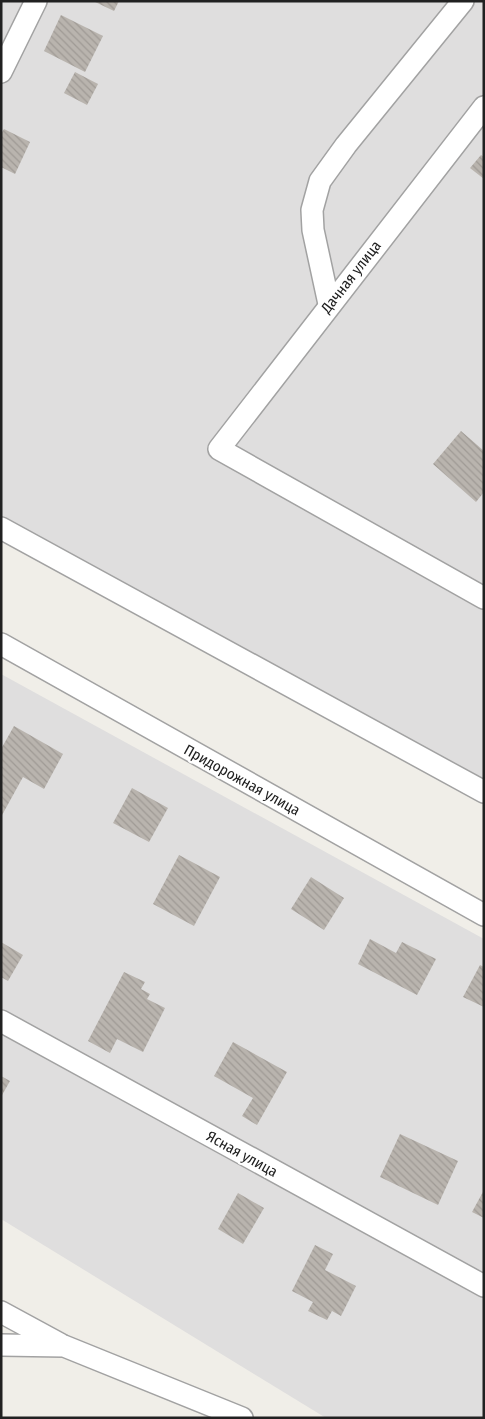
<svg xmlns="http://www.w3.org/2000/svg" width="485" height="1419" font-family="'Fira Sans Condensed',sans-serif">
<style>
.residential{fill:#dfdede}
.building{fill:url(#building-back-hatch)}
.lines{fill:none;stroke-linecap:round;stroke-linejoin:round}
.street-casing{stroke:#a2a2a2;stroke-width:24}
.street{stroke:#fff;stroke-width:21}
.labels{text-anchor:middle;stroke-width:4.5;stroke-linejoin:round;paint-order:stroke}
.street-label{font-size:15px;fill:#212121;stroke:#fff}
</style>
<defs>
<pattern id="building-back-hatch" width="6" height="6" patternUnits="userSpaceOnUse" patternTransform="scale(1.25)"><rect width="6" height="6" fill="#b9b4ae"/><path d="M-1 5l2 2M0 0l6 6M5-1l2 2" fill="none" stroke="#9f9a95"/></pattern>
</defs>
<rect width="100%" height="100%" fill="#f0eee8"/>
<!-- residential -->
<g class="residential">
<path d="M1,1H484V796L1,529Z"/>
<path d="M1,674L484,939V1418H326L1,1219Z"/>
</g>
<!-- building -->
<g class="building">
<path d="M93,1H119L114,11Z"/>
<path d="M61,15L103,36L85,72L44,51Z"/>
<path d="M75,72L98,84L87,105L64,93Z"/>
<path d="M4,129L30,142L15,174L1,167V134Z"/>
<path d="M481,155L484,157V179L470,168Z"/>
<path d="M461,431L484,451V492L476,502L433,464Z"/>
<path d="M14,726L63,754L44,789L23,777L1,817V749Z"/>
<path d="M132,788L168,808L149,842L113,823Z"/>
<path d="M179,855L220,877L194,926L153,904Z"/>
<path d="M311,877L344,898L324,930L291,909Z"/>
<path d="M370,939L396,953L402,942L436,959L417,995L358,964Z"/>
<path d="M1,942L23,955L8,981L1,977Z"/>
<path d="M480,965L484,967V1007L463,997Z"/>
<path d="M124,972L145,982L141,989L150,994L147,999L165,1008L143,1052L117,1039L110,1053L88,1041Z"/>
<path d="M233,1042L287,1072L257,1125L242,1116L253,1098L214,1076Z"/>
<path d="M1,1076L10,1081L1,1097Z"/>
<path d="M400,1134L458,1161L438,1205L380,1177Z"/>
<path d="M484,1190V1218L472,1212Z"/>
<path d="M238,1193L264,1208L243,1244L218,1229Z"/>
<path d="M315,1245L333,1254L325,1270L356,1286L341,1316L332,1311L327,1320L308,1311L313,1302L292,1291Z"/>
</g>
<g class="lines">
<!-- street casing -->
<g class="street-casing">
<g id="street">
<path d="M1,72L36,1"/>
<path d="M484,107L219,449L484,598"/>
<path d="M329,304L313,230L312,210L320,181L346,145L463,1"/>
<path d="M1,528L484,792"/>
<path d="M1,644L484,915"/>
<path d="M1,1021L484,1286"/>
<path d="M1,1312L60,1344"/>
<path d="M1,1345L64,1346L242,1418"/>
</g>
</g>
<!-- street -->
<use href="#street" class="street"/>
</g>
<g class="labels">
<!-- street labels -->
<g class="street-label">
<text transform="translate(351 277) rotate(-52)" y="5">Дачная улица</text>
<text transform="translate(242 780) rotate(29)" y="5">Придорожная улица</text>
<text transform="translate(242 1154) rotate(29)" y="5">Ясная улица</text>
</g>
</g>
<!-- border -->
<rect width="485" height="1419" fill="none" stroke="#212121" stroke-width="5"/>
</svg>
